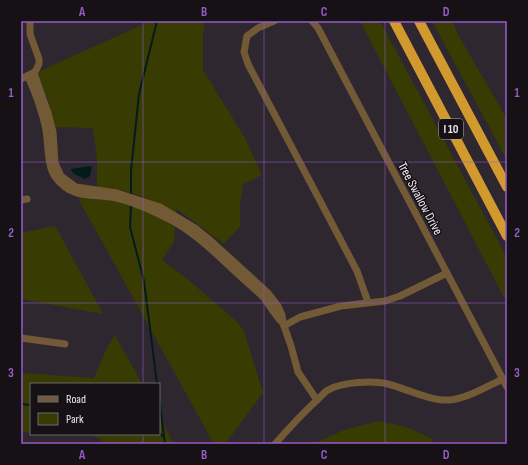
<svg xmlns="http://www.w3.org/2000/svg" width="528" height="465" font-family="'Sofia Sans Condensed',sans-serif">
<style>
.green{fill:#383c02}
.water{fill:#031b1c}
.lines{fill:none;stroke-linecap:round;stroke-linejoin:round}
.stream{stroke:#031b1c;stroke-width:2}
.minor{stroke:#715a35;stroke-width:7}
.highway{stroke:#d29a2e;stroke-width:10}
.grid{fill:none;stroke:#985bcb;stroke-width:1;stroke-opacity:0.55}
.labels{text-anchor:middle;stroke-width:3;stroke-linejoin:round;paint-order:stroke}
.shield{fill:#151115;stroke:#aca8ad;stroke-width:1}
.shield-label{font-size:12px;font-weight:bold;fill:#ede8ee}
.street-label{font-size:13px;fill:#ede8ee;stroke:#151115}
.neatline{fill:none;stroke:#985bcb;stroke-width:1.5}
.grid-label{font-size:13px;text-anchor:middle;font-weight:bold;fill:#985bcb}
</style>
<rect width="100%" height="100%" fill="#2f2730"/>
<!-- green -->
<g class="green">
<path d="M143,21H205L203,33V70L245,138L262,175L243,184L240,202V226L224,244L177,209L176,212L141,196L121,190L97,187V160L93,128L55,127L48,100L38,74L40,71L144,24Z"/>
<path d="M360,21H380L507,258V303Z"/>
<path d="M432,21H453L457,33L507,119V160Z"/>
<path d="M80,198C91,200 103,199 114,201C135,205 157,216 175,227L174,242L162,260L185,277L237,322L244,331L263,393L225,444H214L79,200Z"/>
<path d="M55,226L58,231L103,314L21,299V233Z"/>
<path d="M115,335L142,384H31V432L21,433V373L94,378L106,350Z"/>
<path d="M159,416L174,444H107L97,437L84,434H159Z"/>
<path d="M379,421L406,427L431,438L433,444H313L344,430Z"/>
</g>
<!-- water -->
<path class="water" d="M90,166L92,167L90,176L85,179L74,174L71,170V169Z"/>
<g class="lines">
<!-- stream -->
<g class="stream">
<path d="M131,195V171L139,94L157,21"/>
<path d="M131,204L130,227L144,281L157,384"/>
<path d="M159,397L165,444"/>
<path d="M21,404L31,405"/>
<path d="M159,433L164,437"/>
</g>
<!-- minor -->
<g class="minor">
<path d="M274,21L258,28L247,36L244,52L248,64L357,271L368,302"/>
<path d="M312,21L318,28L507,387"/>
<path d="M34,73L48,113L53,132L55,163L61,176L76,187L117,193L160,207L195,228L211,241L267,292L278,306L282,315L283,323L291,346L298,372L317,400"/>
<path d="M28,76C35,92 41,108 45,125C49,140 46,166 56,178C73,200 93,193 116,198C134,202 151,210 167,218C194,231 216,254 238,274C246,282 255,289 263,297C270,305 275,316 283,323"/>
<path d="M21,79L35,72L39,64V59L30,34V21"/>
<path d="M21,200L27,199"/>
<path d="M284,326L300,317L341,306L385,301L400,296L447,273"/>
<path d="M21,338L65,344"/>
<path d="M275,444C289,428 302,414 317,400C321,397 324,392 328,390C342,382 373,380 388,384C407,389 430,401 449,400C466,399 488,386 503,379"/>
</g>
<!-- highway -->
<g class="highway">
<path d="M394,21L507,236"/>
<path d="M419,21L507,187"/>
</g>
</g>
<!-- grid -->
<path class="grid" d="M143,21V384M264,21V444M385,21V444M21,162H507M21,303H507M143,434V444"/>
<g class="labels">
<!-- shield labels -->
<rect class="shield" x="439" y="119" width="24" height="20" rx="3"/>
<g class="shield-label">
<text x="451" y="133">I 10</text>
</g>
<!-- street labels -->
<g class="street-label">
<text transform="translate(421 198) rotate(62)" y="5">Tree Swallow Drive</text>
</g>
</g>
<!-- border -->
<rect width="528" height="465" fill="none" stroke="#151115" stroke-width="44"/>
<!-- legend -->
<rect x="30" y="383" width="130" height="52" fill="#151115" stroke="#6b676c"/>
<rect x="38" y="396" width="20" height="6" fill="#715a35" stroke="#6b676c"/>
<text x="66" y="403" font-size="12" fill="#ede8ee">Road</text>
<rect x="38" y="413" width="20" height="12" fill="#383c02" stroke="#6b676c"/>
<text x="66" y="423" font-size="12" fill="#ede8ee">Park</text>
<rect x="22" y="22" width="484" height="421" class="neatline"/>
<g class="grid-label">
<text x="82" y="16">A</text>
<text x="204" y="16">B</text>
<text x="324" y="16">C</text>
<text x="446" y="16">D</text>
<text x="11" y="97">1</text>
<text x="517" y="97">1</text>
<text x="11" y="237">2</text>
<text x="517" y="237">2</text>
<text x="11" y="377">3</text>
<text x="517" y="377">3</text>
<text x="82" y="459">A</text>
<text x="204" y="459">B</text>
<text x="324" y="459">C</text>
<text x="446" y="459">D</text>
</g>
</svg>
